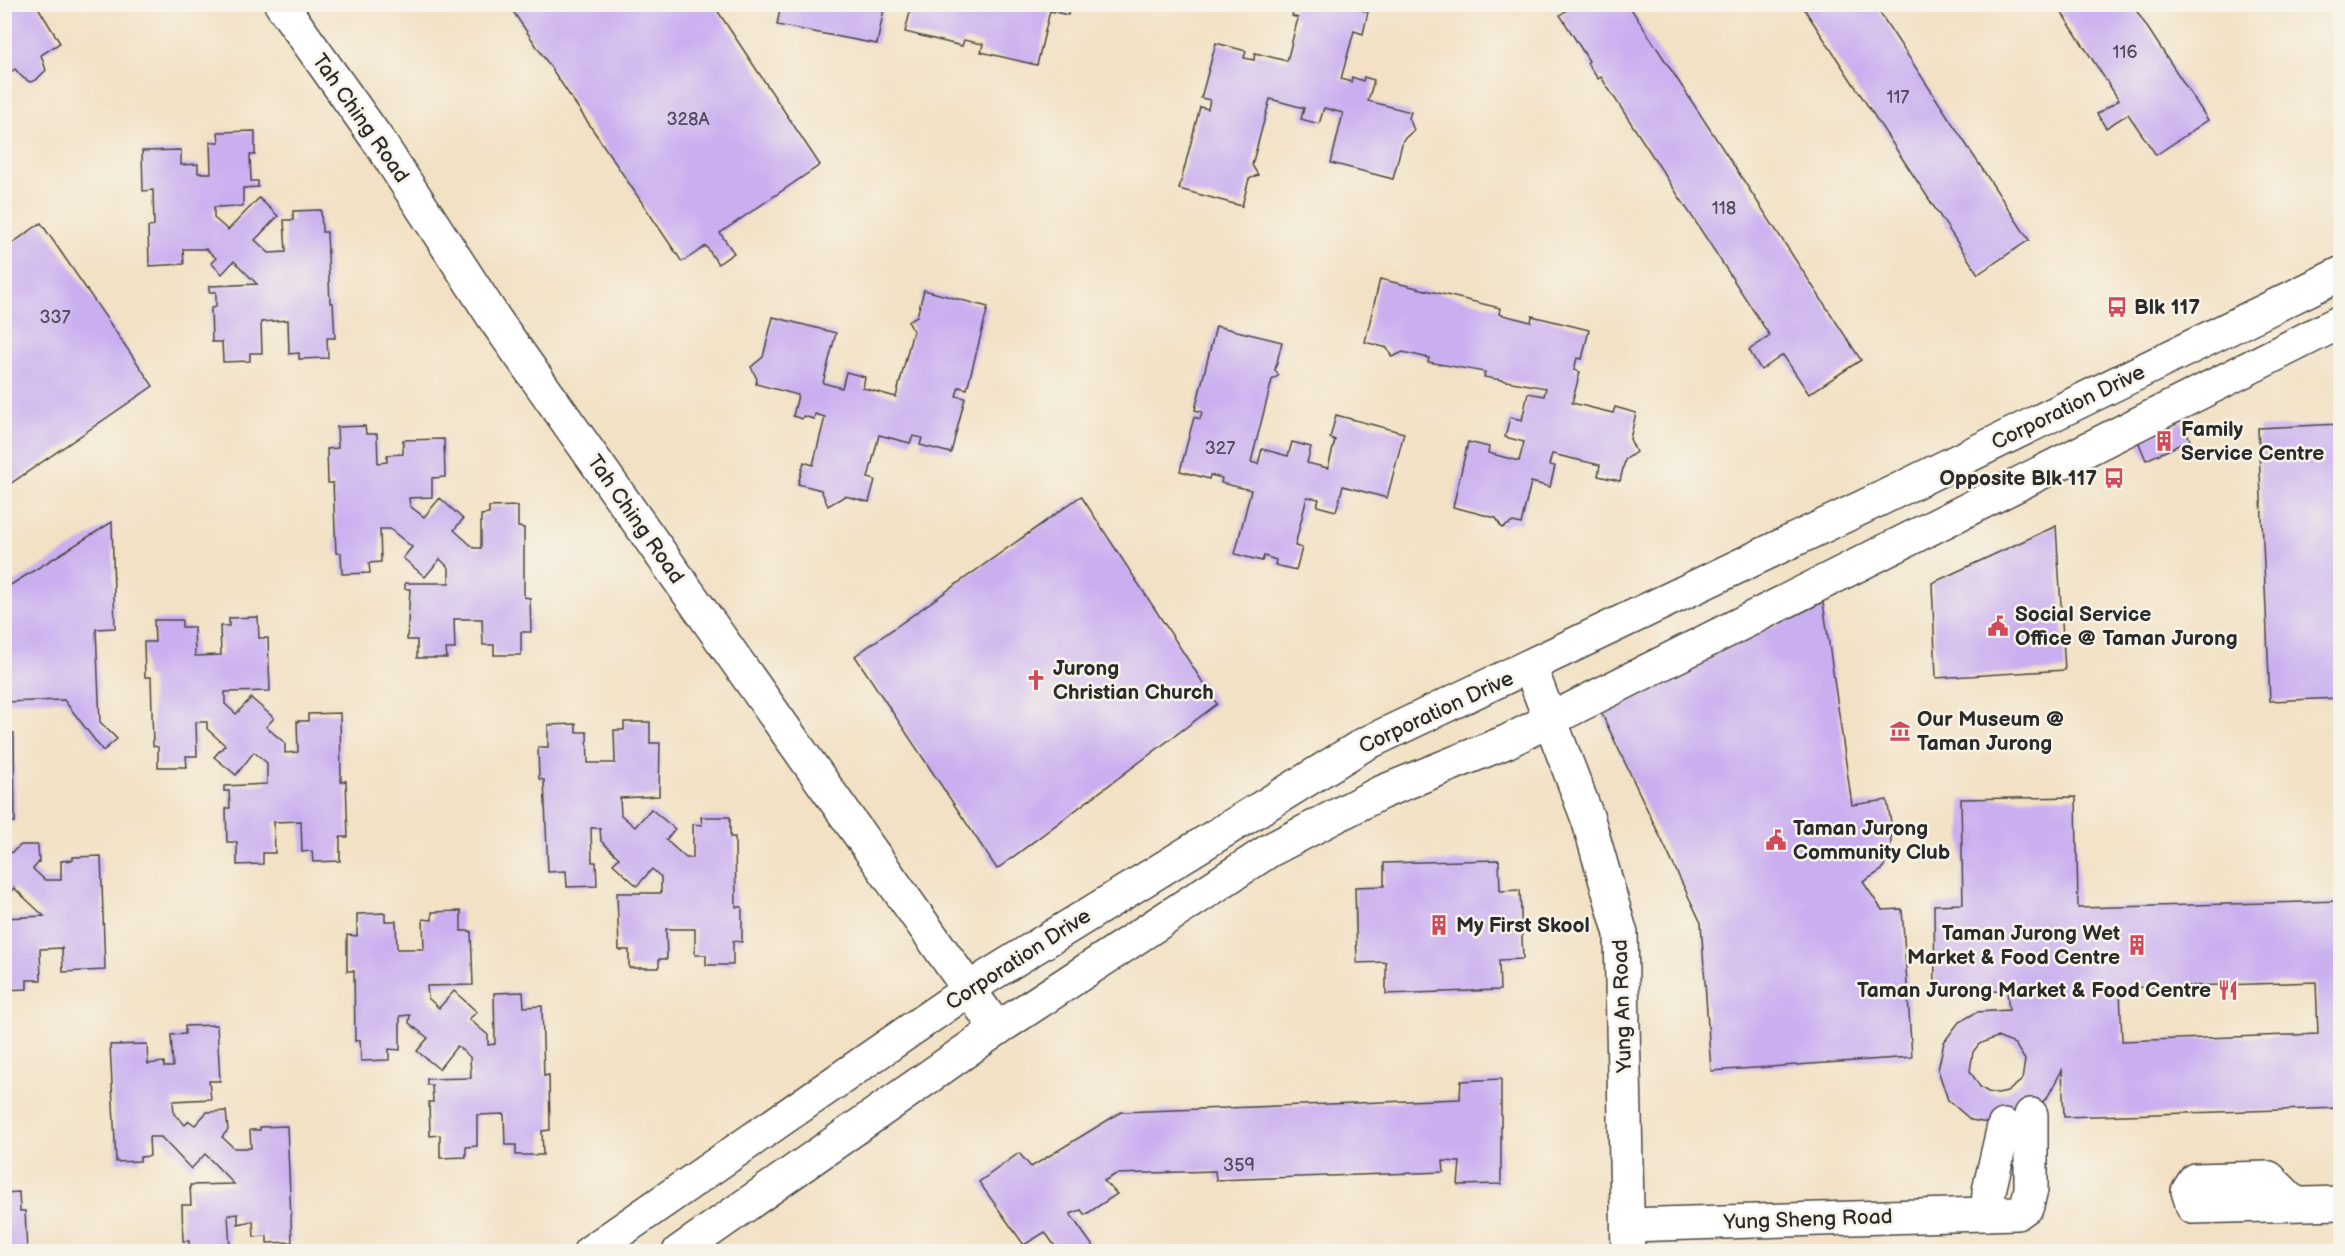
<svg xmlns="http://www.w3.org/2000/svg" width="2345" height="1256" font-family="'Balsamiq Sans',sans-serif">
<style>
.building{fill:#c9aef0;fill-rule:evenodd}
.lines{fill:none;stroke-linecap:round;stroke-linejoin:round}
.minor-casing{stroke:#494642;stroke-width:36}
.minor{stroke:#fff;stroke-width:33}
.labels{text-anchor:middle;stroke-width:5;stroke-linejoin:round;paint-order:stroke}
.number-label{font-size:18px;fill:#524c5c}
.street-label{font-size:21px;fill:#2b2b2b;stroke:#f7f3e8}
.poi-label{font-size:21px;font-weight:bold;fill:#2b2b2b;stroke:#f7f3e8;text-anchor:start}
</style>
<rect width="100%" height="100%" fill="#f7f3e8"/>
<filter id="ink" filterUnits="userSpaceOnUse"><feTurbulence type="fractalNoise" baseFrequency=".0167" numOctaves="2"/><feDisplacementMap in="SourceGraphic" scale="12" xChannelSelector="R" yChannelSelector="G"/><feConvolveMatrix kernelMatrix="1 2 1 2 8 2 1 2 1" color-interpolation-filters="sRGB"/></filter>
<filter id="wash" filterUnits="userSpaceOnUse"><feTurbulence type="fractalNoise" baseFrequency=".008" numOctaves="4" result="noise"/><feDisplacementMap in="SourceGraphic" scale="24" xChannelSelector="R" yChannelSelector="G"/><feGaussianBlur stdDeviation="1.35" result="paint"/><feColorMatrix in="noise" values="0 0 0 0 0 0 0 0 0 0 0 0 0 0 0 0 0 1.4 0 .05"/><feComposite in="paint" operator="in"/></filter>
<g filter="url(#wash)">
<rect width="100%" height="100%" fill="#f2e1c4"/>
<g id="blocks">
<!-- building -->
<g class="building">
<path d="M4,4H36L60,43L41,55L46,70L36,80L30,82L23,78L15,69L4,77Z"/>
<path d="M508,4H713L820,165L720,233L734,253L718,264L706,246L682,262Z"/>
<path d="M781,4H885L877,44L777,25Z"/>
<path d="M912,4H1070L1068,15L1050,11L1037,65L981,52L983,44L964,40L962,46L905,32Z"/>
<path d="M1295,4H1344L1368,12L1363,34L1354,31L1341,79L1351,82L1352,77L1363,81L1364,77L1374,80L1368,101L1411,112L1409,118L1414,130L1403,140L1393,179L1331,163L1343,113L1324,108L1319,124L1301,119L1304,108L1270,99L1252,165L1258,175L1249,179L1242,206L1179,189L1200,107L1208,109L1210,100L1201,98L1216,43L1246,51L1244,58L1254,60L1255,53L1287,61L1298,18L1292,16Z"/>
<path d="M1575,4H1628L1861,360L1809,394L1783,355L1761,370L1749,350L1770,336L1601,77L1598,79L1587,63L1589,61L1560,15Z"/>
<path d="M1801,4H1874L2029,240L1978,274Z"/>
<path d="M2056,4H2132L2208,120L2156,155L2128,114L2106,128L2097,114L2119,100Z"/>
<path d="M255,131V155H250L251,181H258V187L243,188V206L214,207V218L228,230L259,198L278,216L255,240L269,253L286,252L284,220H293V211L321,210L322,232H327L330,303H333L335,338H327L328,358L299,359V353L289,354L288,320L261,322L262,353H250V361L223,362L222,342H212L211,308L216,307V292H209V286L257,284L234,261L222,274L211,263L216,258L206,249H183L184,264L149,266L148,227L154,226L153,190L143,191L142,151L181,150V165L198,164V173H211L210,142H219L218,132Z"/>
<path d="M41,223L153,386L4,488V249Z"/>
<path d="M1380,279L1500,308L1499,314L1531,322L1532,316L1589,330L1582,359L1577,358L1574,370L1580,372L1572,403L1613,413L1615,407L1636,413L1630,439L1636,452L1625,460L1620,481L1598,476L1600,465L1552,454L1549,465L1555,466L1550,487L1531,482L1521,524L1513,522L1502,528L1496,518L1453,507L1468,442L1489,447L1488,453L1519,461L1524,442L1505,437L1510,417L1522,420L1528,393L1544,396L1546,388L1484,377L1485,372L1428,362L1429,358L1403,352L1392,357L1387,348L1365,342Z"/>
<path d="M924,290L988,307L967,389L959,387L956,396L965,398L951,453L920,445L922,438L913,436L910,443L879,435L868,478L875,480L869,502L845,496L828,506L821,490L798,484L804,462L813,465L825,417L815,414L814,419L803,416L802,419L793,416L798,395L756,384L757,379L751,367L763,357L773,317L836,333L823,383L842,388L846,372L865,377L863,388L896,397L913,331L908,321L917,316Z"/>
<path d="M1216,326L1282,342L1275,370L1279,375L1272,380L1251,462L1258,464L1262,449L1288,456L1292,442L1311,447L1307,463L1328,468L1335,440L1330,438L1336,415L1404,433L1387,498L1343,486L1336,511L1317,506L1319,499L1307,497L1295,546L1302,548L1296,570L1275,565L1276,560L1264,556L1262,561L1235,554L1251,490L1221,483L1222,478L1210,475L1209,479L1180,471L1194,417L1200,419L1202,412L1195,410Z"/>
<path d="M2182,421L2190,440L2146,460L2138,441Z"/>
<path d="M2340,424V698L2270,701L2258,428Z"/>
<path d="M365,426L366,434H377L378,463L387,462V455L403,454V440L444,439L445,477L432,478V497L409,498L410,506L424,517L440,498L463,519L454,530L474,548H481V515L489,514V507L518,506V527L524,528V597L530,598L531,632H521V655H494V645H483L482,619H454L455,649H446L447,658H417V640H407L410,589H405V583H449V568L440,559L425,577L403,558L412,547L390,529H380L381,562L369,563L370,573L342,574L341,553H336L333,483H328L327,449L338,448L337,427Z"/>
<path d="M1081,496L1217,704L997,869L855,656Z"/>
<path d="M112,522L115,628L96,629L100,722L117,739L103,751L64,700L4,702V589Z"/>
<path d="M2056,526L2065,670L1936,678L1932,583Z"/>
<path d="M1823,602L1852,805L1887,800L1892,828L1890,852L1882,870L1863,882L1882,910L1902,909L1912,1057L1711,1071L1701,923L1600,710Z"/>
<path d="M258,617L259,638H268L270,691L225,692V704L236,714L251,698L274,718L266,727L285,743V753L298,752L297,721H308V714L340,713L341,782L346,781L348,837H340V861L313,862L312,851L302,852L301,821L274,822L275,853H263V864L237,865V842H227L226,808H230L229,791H224V786L267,784V763L254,752L236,775L214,757L225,745L207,729V722H196L197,756H186L187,767H158V747L153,746L151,677H145L144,642H155L154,620H182V627H194L195,656L221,655L220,626H229V618Z"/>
<path d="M624,722H650V743H660L659,796L620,798L621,815L635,827L651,809L675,829L666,840L686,858H693V824L702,825L701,817H730V837H735L736,907H742V942L733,941V965H706V955H695V929H666L667,959H659V968H629V950H619L617,893H661V877L652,869L637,886L613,864L619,858L601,841L600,828H591L592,862H596L597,886L567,887L566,871L548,872L544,780L539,779L538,747H548V725L576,724V732H587L588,763H615L614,730H624Z"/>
<path d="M4,733H14L15,822H4Z"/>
<path d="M2076,797L2078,908L2340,901V1108L2064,1117L2062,1070L2048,1096L2031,1115L2004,1126L1971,1120L1948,1100L1938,1070L1944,1042L1959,1022L1977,1012L2009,1010L2007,991L1935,992L1934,905L1963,904L1961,799ZM2316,982L2318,1034L2122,1041L2120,988ZM1997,1037L2015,1044L2025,1060L2022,1080L2007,1092L1998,1094L1988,1092L1980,1087L1970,1071L1973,1052L1979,1044Z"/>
<path d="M21,845H38L39,862L33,869L45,880H61V861L73,860V857L101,856L105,970L63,972L62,948L40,949L41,980H27V989L4,990V918L44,916L14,888L5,898V854L7,856Z"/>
<path d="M1499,860L1500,891L1520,890L1523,959L1499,960L1500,990L1386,994V962L1357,963L1355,887L1384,886V863Z"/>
<path d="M461,911V931H471L473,985L427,986L428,998L439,1008L454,991L477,1012L469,1019L488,1035V1045L495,1044L494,993L523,992L524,1007L542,1006L544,1076L549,1075L550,1130L542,1131L543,1155H516V1145H505L504,1114L477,1115V1146L466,1147V1157L440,1158V1135L430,1136L429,1102H433L432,1085H427V1079L471,1078L470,1057L457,1046L439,1069L417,1051L428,1038L409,1023L410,1015L400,1016V1050L389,1049V1060L361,1061L360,1040L355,1041L354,971H347V935L357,936V914L385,913V921H396L397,949H424L423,919L432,920V912Z"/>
<path d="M217,1025L220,1081H209L211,1099L173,1101L174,1114L185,1125L189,1121L195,1125L207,1112L226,1111L228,1130L222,1137L234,1148H251L250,1130H260V1127L287,1126L292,1242L267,1243V1236L254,1237L253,1221L238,1224V1214L228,1215L230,1248H216V1252H189V1241H183L182,1205H191L190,1185L234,1184L205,1154L191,1169L161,1137H149L150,1156L140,1157V1161L116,1162L110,1045L147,1044L148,1064L164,1062V1067H173L171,1035L185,1034V1026Z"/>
<path d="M1501,1079V1184L1458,1185L1460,1162L1443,1161L1444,1172L1216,1180L1215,1171L1116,1174L1104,1181L1117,1194L1085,1215L1081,1210L1070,1214L1097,1252H1059L1045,1232L1024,1245L979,1182L1019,1153L1031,1167L1121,1112L1460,1099L1461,1081Z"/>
<path d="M19,1192L20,1211H25L27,1252H4V1193Z"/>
</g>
</g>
</g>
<g filter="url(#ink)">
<use href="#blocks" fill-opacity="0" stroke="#494642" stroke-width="1.5"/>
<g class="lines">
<!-- minor casing -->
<g class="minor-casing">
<g id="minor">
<path d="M281,4L380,143L496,321L997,1029"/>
<path d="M1530,667L1588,819L1621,934L1628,1252"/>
<path d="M2295,1204L2269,1178L2195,1180L2188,1191L2193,1207L2340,1203"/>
<path d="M1988,1214L1989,1191L2004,1126"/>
<path d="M1628,1225L2017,1213L2027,1206L2031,1189V1115"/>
<path d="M590,1252L987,977L1363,745L1882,498L2340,274"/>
<path d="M679,1252L997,1029L1270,850L1380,793L1506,742L2340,322"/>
</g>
</g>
<!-- minor -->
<use href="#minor" class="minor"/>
</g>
</g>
<!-- icons -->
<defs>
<g id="bus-bare" transform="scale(1.62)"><path d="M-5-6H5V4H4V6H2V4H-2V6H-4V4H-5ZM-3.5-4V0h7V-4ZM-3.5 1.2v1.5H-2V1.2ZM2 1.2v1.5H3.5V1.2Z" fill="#d1495b" stroke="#f7f3e8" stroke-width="2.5" paint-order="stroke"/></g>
<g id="building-bare" transform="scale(1.62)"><path d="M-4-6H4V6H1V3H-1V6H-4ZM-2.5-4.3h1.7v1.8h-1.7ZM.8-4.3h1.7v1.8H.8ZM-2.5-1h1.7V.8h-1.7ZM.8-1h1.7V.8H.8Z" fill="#d1495b" stroke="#f7f3e8" stroke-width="2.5" paint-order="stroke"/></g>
<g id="civic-bare" transform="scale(1.62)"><path d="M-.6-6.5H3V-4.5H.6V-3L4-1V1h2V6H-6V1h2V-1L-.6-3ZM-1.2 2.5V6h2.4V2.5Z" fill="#d1495b" stroke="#f7f3e8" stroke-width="2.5" paint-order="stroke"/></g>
<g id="church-bare" transform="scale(1.62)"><path d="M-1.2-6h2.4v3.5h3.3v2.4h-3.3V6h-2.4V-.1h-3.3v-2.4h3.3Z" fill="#d1495b" stroke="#f7f3e8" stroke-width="2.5" paint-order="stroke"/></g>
<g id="museum-bare" transform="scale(1.62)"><path d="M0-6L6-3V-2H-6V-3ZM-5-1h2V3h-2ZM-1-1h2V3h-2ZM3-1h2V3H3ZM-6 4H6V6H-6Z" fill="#d1495b" stroke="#f7f3e8" stroke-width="2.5" paint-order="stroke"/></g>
<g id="restaurant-bare" transform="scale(1.62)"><path d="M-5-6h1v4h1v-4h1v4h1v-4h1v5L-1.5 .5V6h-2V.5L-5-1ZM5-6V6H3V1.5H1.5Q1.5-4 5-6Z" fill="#d1495b" stroke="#f7f3e8" stroke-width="2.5" paint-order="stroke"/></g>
</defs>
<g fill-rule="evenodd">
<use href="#bus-bare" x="2117" y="307"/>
<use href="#building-bare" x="2164" y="441"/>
<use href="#bus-bare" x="2114" y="478"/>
<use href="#civic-bare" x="1998" y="626"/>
<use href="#church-bare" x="1036" y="680"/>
<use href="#museum-bare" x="1900" y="731"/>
<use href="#civic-bare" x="1776" y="840"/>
<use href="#building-bare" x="1439" y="925"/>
<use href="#building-bare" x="2137" y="945"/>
<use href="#restaurant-bare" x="2228" y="990"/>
</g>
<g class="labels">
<!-- number labels -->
<g class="number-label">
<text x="2125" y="58">116</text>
<text x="1898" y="103">117</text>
<text x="688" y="125">328A</text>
<text x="1724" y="214">118</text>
<text x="55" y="323">337</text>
<text x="1220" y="454">327</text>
<text x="1239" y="1171">359</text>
</g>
<!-- street labels -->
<g class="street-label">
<text transform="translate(361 118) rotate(55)" y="7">Tah Ching Road</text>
<text transform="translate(2068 407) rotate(-26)" y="7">Corporation Drive</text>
<text transform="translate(636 519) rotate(55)" y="7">Tah Ching Road</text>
<text transform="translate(1436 712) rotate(-25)" y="7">Corporation Drive</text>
<text transform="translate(1018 959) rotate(-33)" y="7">Corporation Drive</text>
<text transform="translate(1622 1006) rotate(-92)" y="7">Yung An Road</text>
<text transform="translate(1808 1219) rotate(-2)" y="7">Yung Sheng Road</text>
</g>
<!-- poi labels -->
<g class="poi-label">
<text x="2134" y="314">Blk 117</text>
<text x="2181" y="436">Family<tspan x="2181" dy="24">Service Centre</tspan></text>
<text x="2097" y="485" text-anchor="end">Opposite Blk 117</text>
<text x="2015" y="621">Social Service<tspan x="2015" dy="24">Office @ Taman Jurong</tspan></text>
<text x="1053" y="675">Jurong<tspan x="1053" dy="24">Christian Church</tspan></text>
<text x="1917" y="726">Our Museum @<tspan x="1917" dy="24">Taman Jurong</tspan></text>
<text x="1793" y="835">Taman Jurong<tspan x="1793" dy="24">Community Club</tspan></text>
<text x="1456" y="932">My First Skool</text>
<text x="2120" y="940" text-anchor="end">Taman Jurong Wet<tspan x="2120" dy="24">Market &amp; Food Centre</tspan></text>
<text x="2211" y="997" text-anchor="end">Taman Jurong Market &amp; Food Centre</text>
</g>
</g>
<!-- margin -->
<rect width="2345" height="1256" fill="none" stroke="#f7f3e8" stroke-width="24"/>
</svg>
